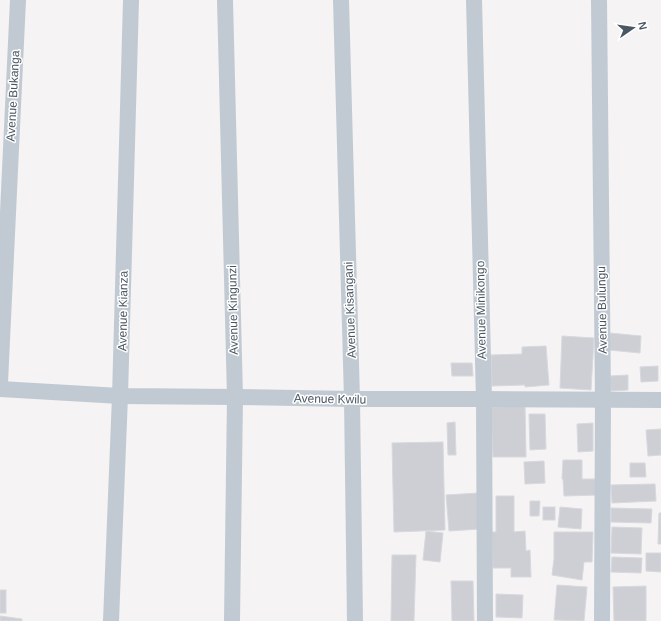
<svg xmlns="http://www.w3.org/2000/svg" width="661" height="621" font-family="Arial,sans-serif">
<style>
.building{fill:#cdcfd5;stroke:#d7d9de}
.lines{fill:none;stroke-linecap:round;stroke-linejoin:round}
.street{stroke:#c1cad2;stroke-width:16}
.labels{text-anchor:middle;stroke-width:3;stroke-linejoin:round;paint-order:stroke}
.street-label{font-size:12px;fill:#4a5661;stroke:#fff}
</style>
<rect width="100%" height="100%" fill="#f5f3f3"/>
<!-- building -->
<g class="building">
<path d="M610,333L641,336L640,353L609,350Z"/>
<path d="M562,336L594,338L591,390L560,388Z"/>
<path d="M546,346L549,385L525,387V385L492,386L491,355L522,354V347Z"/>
<path d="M451,363H472L473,376H452Z"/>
<path d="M658,366V381L641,382L640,367Z"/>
<path d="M628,375V390L611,391L610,376Z"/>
<path d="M525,406L526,457H493L491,407Z"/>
<path d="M529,414H545L546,449L530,450Z"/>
<path d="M455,422L456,455H448L447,423Z"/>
<path d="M593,423V451L578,452L577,424Z"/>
<path d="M661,429V455L648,456L646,430Z"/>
<path d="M443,442L445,530L394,532L392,443Z"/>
<path d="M563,460H582V479H597L598,495L564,496L563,479H562Z"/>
<path d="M544,461L545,483L525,484L524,462Z"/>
<path d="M630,463H645L646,477H630Z"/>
<path d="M655,484L656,501L612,503L611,485Z"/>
<path d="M478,493L480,529L449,531L446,495Z"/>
<path d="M496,496H514V532L525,531L526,551L530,550L531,577H511V568H493L492,532H496Z"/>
<path d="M530,501H540L539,516H530Z"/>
<rect x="543" y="507" width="12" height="13"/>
<path d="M560,507L582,509L581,529L558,527Z"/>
<path d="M611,508L652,509L651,523L611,522Z"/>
<path d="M659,513H661V544H658Z"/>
<path d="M612,527L642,528L641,554L611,553Z"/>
<path d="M426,531L443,533L440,562L423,560Z"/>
<path d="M554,532H593L592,562H584L582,580L552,575L554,559Z"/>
<path d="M646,553H661V572L646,571Z"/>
<path d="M392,555H416L414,621H391Z"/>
<path d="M612,557L642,558L641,573L611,572Z"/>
<path d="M451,581H473L474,621H452Z"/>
<path d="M557,585L587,587L584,621L554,620Z"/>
<path d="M646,586V621H614L613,587Z"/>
<rect x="0" y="590" width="6" height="23"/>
<path d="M496,594L523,595L522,618L496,617Z"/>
<path d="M0,616L22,619V621H0Z"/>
</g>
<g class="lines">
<!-- street -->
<g class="street">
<path d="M225,0L235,397L232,621"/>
<path d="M341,0L352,399L355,621"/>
<path d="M474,0L484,399L485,621"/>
<path d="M599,0L603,400L602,621"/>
<path d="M0,383L18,0"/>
<path d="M0,389L120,396L235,397L352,399H484L661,400"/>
<path d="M111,621L120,396L131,0"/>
</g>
</g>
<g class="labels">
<!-- street labels -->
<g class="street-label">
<text transform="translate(13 96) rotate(-87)" y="4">Avenue Bukanga</text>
<text transform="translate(233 310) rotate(-91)" y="4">Avenue Kingunzi</text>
<text transform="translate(350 310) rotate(-92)" y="4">Avenue Kisangani</text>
<text transform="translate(481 310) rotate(-91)" y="4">Avenue Minikongo</text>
<text transform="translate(602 310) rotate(-91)" y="4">Avenue Bulungu</text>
<text transform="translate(123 311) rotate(-89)" y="4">Avenue Kianza</text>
<text transform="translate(330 399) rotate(1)" y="4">Avenue Kwilu</text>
</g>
</g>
<!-- north arrow -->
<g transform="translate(633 28) rotate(77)" stroke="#ffffff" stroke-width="3" paint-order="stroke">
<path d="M0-3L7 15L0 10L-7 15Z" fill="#4a5661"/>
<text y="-6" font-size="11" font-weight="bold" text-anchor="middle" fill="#4a5661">N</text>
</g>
</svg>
